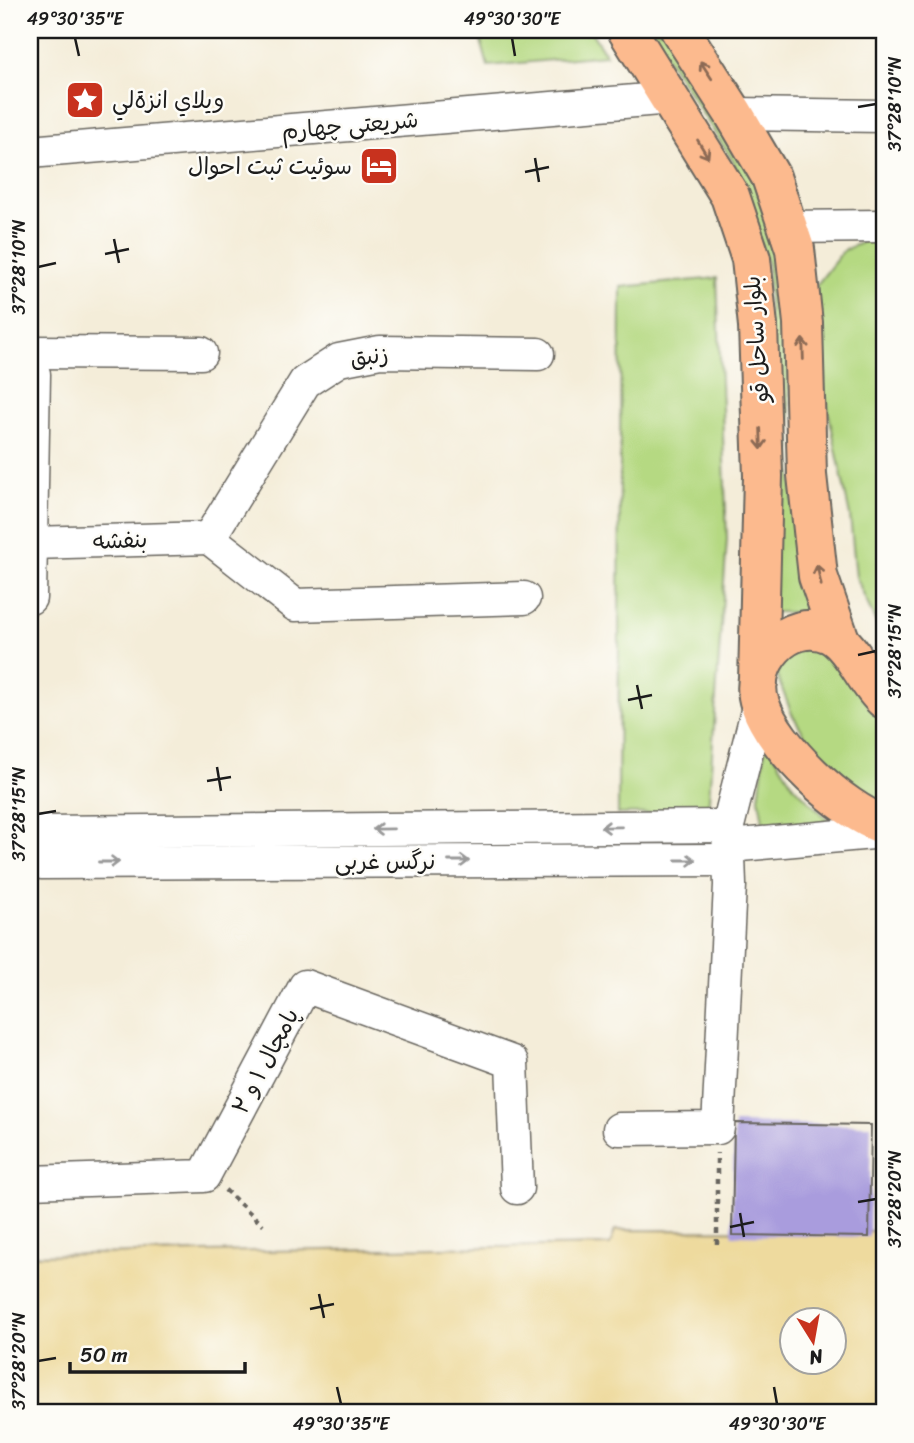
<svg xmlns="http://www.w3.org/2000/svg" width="914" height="1443" font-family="Sriracha,'Playpen Sans Arabic',sans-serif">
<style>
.green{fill:#b5d982;stroke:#687a4f;stroke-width:2}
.sand{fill:#eeda9e;stroke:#857b5d;stroke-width:2;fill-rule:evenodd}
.building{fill:#a99cdd}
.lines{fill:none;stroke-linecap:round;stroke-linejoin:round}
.minor-casing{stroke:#68655e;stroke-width:35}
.major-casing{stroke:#68655e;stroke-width:42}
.path{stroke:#68655e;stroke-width:4.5;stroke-dasharray:5 5;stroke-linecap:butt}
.minor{stroke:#fff;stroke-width:32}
.major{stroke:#fcba8e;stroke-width:38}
.oneway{stroke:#8c6b55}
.oneway2{stroke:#999}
.ticks{fill:none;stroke:#1c1c1c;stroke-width:2.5}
.labels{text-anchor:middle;stroke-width:5;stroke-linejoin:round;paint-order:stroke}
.poi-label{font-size:23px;fill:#1c1c1c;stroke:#fdfcf7;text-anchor:start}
.street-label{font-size:23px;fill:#1c1c1c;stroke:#fdfcf7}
.neatline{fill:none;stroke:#1c1c1c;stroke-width:2.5}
.ticks-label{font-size:18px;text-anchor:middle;fill:#1c1c1c}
</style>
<rect width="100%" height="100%" fill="#fdfcf7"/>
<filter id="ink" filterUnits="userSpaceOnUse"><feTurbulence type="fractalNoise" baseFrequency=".0143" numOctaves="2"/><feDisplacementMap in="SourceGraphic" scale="14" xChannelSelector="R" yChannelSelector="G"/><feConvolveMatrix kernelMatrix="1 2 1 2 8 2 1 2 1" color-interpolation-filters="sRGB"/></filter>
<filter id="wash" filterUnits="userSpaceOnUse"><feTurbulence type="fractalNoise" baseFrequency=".00686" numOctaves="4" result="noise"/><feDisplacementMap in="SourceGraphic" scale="28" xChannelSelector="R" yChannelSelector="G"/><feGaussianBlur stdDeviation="1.57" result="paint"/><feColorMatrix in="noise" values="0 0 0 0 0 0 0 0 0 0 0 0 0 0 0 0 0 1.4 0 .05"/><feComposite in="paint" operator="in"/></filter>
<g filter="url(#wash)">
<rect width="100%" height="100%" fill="#f4edd9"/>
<!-- green -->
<g class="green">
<path d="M478,30H590L606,55L488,66Z"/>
<path d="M649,30H667L743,148L786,273L794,546L816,613L774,612L768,266L734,163Z"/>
<path d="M871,238H884V641L856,577L850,516L812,333L816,286L843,251Z"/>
<path d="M717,278L727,539L708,813L618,814L621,287Z"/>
<path d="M820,643L884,725V808L863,800L815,752L792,714L777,676L781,657Z"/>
<path d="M766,741L793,785L838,830L764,828L759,798Z"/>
</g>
<!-- sand -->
<path class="sand" d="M615,1230L884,1231V1413H30V1255L610,1245ZM792,1320H834V1362H792Z"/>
<g id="blocks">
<!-- building -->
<path class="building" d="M734,1123L871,1125L869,1237L732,1235Z"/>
</g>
</g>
<g filter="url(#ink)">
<use href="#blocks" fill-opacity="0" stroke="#68655e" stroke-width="2"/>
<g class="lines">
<!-- minor casing -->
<g class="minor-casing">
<g id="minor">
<path d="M734,114L884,116"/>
<path d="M30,152L671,98"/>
<path d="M786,227L884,226"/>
<path d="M30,352L201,353"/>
<path d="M30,365L34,374L30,598"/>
<path d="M209,538L305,382L339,360L380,352L538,354"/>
<path d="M209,538L295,605L524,598"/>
<path d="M32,543L209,538"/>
<path d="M41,832L728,826"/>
<path d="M729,846L884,832"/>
<path d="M41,863L729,860"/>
<path d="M619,1129L718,1128L730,885L728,826L759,703"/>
<path d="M30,1182L204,1176L305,986L512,1062L517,1188"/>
</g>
</g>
<!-- major casing -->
<g class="major-casing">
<g id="major">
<path d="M627,30L730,196L751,259L758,326L763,476L758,681"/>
<path d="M680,30L734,114L771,177L795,249L803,323L807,475L818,576L840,640"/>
<path d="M884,699C865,682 852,645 830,634C788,615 746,664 760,704C774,747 842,811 884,825"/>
</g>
</g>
<!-- path -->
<g class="path">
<path d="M225,1190L263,1225"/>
<path d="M717,1244V1153"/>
</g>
<!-- minor -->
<use href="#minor" class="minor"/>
<!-- major -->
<use href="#major" class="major"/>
</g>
<!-- one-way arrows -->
<defs><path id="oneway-shaft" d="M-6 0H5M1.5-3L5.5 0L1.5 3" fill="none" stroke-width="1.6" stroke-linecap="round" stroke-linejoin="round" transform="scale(1.75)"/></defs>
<g class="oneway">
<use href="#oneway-shaft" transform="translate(706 70) rotate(-123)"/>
<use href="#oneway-shaft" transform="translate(703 149) rotate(59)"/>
<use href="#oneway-shaft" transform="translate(803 349) rotate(-92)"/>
<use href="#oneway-shaft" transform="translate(761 439) rotate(88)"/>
<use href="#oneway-shaft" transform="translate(819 575) rotate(-102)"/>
</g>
<g class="oneway2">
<use href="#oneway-shaft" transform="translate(611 827) rotate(179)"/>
<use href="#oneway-shaft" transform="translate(383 829) rotate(179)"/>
<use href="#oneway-shaft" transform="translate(686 860)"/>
<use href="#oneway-shaft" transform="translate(459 861)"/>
<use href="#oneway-shaft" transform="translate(109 862)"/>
</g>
</g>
<!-- ticks -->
<path class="ticks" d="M75,38L79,56M512,38L515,56M858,107L876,104M535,158L539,182M525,172L549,167M114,239L119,263M105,254L129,249M38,267L56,263M858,655L876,651M637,685L642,709M628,700L652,695M217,767L221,791M207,781L231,777M38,814L56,811M858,1202L876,1199M740,1213L744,1237M730,1227L754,1222M319,1294L324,1318M310,1309L334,1304M38,1361L56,1358M337,1387L341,1404M774,1387L777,1404"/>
<!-- icons -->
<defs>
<g id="sight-square" transform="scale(2.0125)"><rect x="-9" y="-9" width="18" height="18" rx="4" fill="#c8321e" stroke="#fdfcf7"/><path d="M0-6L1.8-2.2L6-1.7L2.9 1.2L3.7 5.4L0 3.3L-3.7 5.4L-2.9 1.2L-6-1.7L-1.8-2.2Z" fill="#fff"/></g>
<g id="hotel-square" transform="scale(2.0125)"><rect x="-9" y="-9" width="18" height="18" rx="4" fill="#c8321e" stroke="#fdfcf7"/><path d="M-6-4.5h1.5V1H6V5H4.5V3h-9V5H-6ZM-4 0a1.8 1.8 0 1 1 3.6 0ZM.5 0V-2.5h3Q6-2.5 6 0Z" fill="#fff"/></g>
</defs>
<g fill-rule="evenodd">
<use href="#sight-square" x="85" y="100"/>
<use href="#hotel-square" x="379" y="166"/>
</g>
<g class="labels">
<!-- poi labels -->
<g class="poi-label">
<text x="112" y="108">ويلاي انزةلي</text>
<text x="352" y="174" text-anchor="end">سوئیت ثبت احوال</text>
</g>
<!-- street labels -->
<g class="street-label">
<text transform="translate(350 125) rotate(-5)" y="8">شریعتی چهارم</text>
<text transform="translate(756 339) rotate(-94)" y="8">بلوار ساحل قو</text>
<text transform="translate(369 356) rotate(-8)" y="8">زنبق</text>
<text transform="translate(120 540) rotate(-2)" y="8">بنفشه</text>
<text x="385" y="869">نرگس غربی</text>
<text transform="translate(265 1061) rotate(-62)" y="8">پامچال ۱ و ۲</text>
</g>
</g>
<!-- margin -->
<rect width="914" height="1443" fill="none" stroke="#fdfcf7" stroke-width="77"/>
<!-- north arrow -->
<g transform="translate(813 1341) rotate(169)"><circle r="33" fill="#fdfcf7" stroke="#a3a29f" stroke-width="2"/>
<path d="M0-5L12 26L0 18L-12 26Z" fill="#c8321e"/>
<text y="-10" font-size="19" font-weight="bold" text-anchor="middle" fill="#1c1c1c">N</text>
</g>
<!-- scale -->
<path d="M70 1362v10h175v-10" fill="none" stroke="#1c1c1c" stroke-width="3.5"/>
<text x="80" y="1362" font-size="21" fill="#1c1c1c" stroke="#fdfcf7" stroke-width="5" paint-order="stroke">50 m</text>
<rect x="38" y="38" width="838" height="1366" class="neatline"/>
<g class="ticks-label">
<text x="75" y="25">49°30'35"E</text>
<text x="512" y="25">49°30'30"E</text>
<text transform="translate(895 104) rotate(-90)" y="6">37°28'10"N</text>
<text transform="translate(19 267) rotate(-90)" y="6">37°28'10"N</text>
<text transform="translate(895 651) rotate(-90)" y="6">37°28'15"N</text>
<text transform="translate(19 814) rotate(-90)" y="6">37°28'15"N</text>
<text transform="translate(895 1199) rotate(-90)" y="6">37°28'20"N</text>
<text transform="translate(19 1361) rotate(-90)" y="6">37°28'20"N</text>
<text x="341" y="1430">49°30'35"E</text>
<text x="777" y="1430">49°30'30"E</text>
</g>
</svg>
